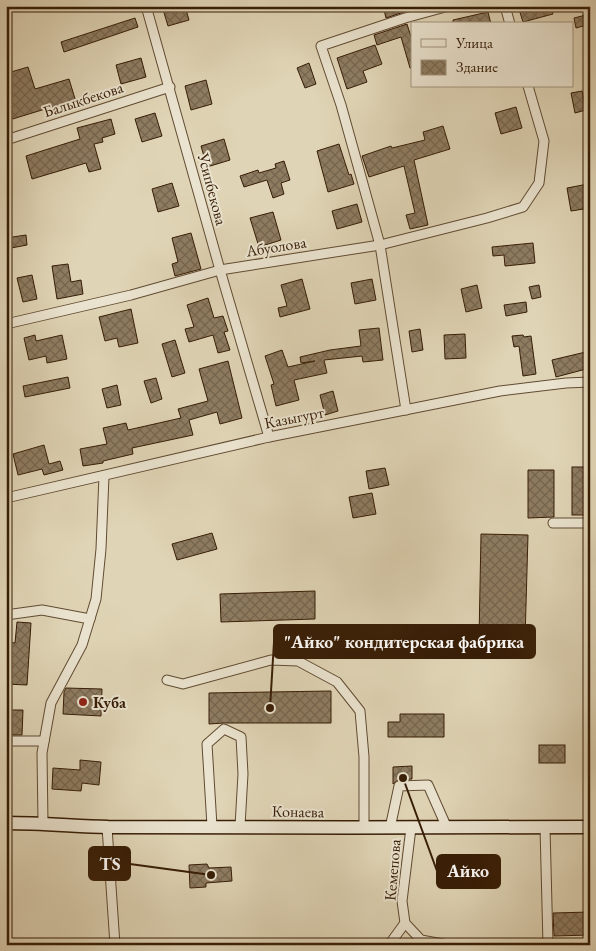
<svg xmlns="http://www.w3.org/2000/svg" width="596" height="951" font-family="'EB Garamond',serif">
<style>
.building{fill:url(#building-cross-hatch);stroke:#371d06}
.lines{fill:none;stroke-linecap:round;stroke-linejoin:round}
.minor-casing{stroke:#614b32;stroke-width:11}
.secondary-casing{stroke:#371d06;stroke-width:15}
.minor{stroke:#eae3cf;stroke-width:9}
.secondary{stroke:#eae3cf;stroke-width:12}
.poi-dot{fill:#8f2418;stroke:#eae3cf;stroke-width:2}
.labels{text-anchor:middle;stroke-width:4;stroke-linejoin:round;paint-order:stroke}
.street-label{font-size:16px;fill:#371d06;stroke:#eae3cf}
.poi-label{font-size:16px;font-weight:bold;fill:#371d06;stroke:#eae3cf;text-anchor:start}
.leader{fill:none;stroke:#371d06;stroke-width:2}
.callout-dot{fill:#371d06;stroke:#eae3cf;stroke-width:2}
.callout{fill:#371d06;stroke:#371d06;stroke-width:2}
.callout-label{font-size:18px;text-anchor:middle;font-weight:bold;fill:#fff}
</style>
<defs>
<pattern id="building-cross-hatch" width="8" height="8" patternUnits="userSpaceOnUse" patternTransform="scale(1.25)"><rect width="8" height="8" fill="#8e7c61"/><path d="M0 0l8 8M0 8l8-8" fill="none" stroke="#75654e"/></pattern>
</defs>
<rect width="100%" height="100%" fill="#dfd4b5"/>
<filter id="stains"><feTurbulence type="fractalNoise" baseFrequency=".004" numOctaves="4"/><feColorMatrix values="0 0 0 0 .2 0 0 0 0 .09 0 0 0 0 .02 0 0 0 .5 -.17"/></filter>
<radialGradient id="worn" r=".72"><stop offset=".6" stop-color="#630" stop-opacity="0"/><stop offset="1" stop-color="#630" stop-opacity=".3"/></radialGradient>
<!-- building -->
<g class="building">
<path d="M162,6H185L189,20L168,26Z"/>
<path d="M383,6H402L404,12L386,18Z"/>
<path d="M518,6H551L553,14L523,22Z"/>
<path d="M488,12L491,24H453V20Z"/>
<path d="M590,14V24L576,28L574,18Z"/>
<path d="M135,18L138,27L64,52L61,42Z"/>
<path d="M407,24L412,40V68H410L401,37L377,45L374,35Z"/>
<path d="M375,45L382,64L363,71L367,82L347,89L337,58Z"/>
<path d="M141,58L146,77L121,84L116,65Z"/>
<path d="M309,63L316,84L305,88L297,68Z"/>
<path d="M28,67L35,89L69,79L76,102L55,108V106L6,121V76L12,75L11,72Z"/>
<path d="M206,80L212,104L191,110L185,86Z"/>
<path d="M582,91L586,110L575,113L571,93Z"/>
<path d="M516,107L522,128L501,134L495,113Z"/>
<path d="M155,113L162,136L142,142L135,119Z"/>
<path d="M111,119L115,134L102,138L103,142L94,144L101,169L89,172L86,163L32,179L26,156L80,139L77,128Z"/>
<path d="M443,126L450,149L414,160L428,225L410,229L406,215L415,213L404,166L369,177L362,156L391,146L392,148L425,140L423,132Z"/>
<path d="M224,139L230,160L207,167L201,146Z"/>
<path d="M339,144L349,175L351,174L354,184L328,192L317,151Z"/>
<path d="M284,161L290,180L281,183L284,194L273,198L267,180L244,187L240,176L258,170L259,173L276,168L275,164Z"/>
<path d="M172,183L179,206L158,212L152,189Z"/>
<path d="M588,184L590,208L571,211L567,188Z"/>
<path d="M357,204L362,222L337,229L332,211Z"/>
<path d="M273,212L281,240L259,247L250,218Z"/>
<path d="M191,233L201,269L175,276L172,264L178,262L172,238Z"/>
<path d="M26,235L27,245L6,249V238Z"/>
<path d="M533,243L535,263L505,266L504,255L493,256L492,247Z"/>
<path d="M68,264L71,282L81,280L83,294L57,299L52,266Z"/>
<path d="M32,275L37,299L23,302L17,278Z"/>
<path d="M302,279L310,309L280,317L278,308L287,306L281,285Z"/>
<path d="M372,279L376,300L355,304L351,283Z"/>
<path d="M477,285L482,308L466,312L461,289Z"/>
<path d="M539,285L541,297L532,299L529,287Z"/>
<path d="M208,298L214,318L223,316L228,331L224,332L230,350L218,353L213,335L189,342L185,329L194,327L187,305Z"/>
<path d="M526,302L527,312L506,316L504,305Z"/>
<path d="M131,309L138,343L119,347L117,338L105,341L99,317Z"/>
<path d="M379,328L383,360L363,362L362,356L324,360L327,373L294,380L299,400L276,406L271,385L274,384L265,356L282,350L288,367L315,361L301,363L300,357L330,350L361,346L359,330Z"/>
<path d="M420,329L423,350L412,352L409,331Z"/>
<path d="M465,334L466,358L445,359L444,335Z"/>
<path d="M35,335L36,341L62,335L67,359L47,363L46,356L29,360L24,338Z"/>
<path d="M523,335L524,337L531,336L536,374L523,376L519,346L514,347L512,336Z"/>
<path d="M175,340L185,373L172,377L162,344Z"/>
<path d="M590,351V368L556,377L552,360Z"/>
<path d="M228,361L242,418L220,424L217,412L189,420L193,435L132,448L133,454L103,461V463L83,466L80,449L107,444L103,428L126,423L128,430L181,418L178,409L208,401L199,369Z"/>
<path d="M68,377L70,388L25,397L23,386Z"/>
<path d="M156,378L162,399L151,403L144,381Z"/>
<path d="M117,385L121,405L107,408L102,389Z"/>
<path d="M333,391L338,411L325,415L320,395Z"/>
<path d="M44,445L49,464L60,461L63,470L44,475L42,469L18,475L13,454Z"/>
<rect x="572" y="467" width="18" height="48"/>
<path d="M385,468L389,485L369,489L366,471Z"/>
<path d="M528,470H554V517L528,518Z"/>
<path d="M372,493L376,514L353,518L349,497Z"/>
<path d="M212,533L217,549L177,560L172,544Z"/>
<path d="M481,534L528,535L525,640L479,639Z"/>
<path d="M315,591V619L221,622L220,594Z"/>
<path d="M17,622L31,623L27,685L6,684L8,642L15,643Z"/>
<path d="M66,688L102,689L101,716L63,714L64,692Z"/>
<path d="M331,691V723H224L209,724V693Z"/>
<path d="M6,710H23L22,735H6Z"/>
<path d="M400,714H444V737H388V722H400Z"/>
<rect x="539" y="745" width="26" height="18"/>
<path d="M80,760L101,762L99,785L82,783L81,791L52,789L53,768L80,770Z"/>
<path d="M412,766V779L398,780L393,784V767Z"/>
<path d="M207,864L209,868L231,867L232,881L206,883V887L190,888L189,865Z"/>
<path d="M590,912V935L554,936L553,913Z"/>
</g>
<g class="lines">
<!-- minor casing -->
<g class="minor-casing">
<g id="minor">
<path d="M146,6L220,270L269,437"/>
<path d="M505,6L510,24"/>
<path d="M6,140L170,87"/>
<path d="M6,324L131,295L220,270L380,245L487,218L523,207L539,183L544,141L528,86"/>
<path d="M406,410L380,245L341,105L321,46L405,18L449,6"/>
<path d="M6,498L269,437L500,391L566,383L590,382"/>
<path d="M553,523H590"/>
<path d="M6,615L42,610L90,619"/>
<path d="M167,680L183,684L271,660L298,661L337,682L360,711L364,757V828"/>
<path d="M6,741H44"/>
<path d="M43,823L42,753L51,703L82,645L96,599L101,549L104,476"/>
<path d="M212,826L207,744L224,729L241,737L243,774L240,826"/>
<path d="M107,827L115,945"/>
<path d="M545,827L548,945"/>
<path d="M390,828L399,786L428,785L447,828"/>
<path d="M411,828L402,901L405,923L421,940L448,945"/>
<path d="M389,945L405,923"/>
</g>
</g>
<!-- secondary casing -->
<g class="secondary-casing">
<path id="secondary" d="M6,823C40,823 74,826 108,827C269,827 429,828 590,827"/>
</g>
<!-- minor -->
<use href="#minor" class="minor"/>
<!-- secondary -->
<use href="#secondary" class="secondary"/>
</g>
<!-- markers -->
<circle class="poi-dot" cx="83" cy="702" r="5"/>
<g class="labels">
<!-- street labels -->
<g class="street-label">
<text transform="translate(83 99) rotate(-18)" y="6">Балыкбекова</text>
<text transform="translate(213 189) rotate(75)" y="6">Усипбекова</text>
<text transform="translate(276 246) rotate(-9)" y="6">Абуолова</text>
<text transform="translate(294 417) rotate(-11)" y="6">Казыгурт</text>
<text transform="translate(298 811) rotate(1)" y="6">Конаева</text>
<text transform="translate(392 870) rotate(-85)" y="6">Кемепова</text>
</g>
<!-- poi labels -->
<g class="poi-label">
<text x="93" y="708">Куба</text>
</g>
</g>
<!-- callouts -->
<path class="leader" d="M270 708L274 642M211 875L130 864M403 778L437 871"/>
<g class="callout-dot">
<circle cx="270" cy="708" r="5"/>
<circle cx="211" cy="875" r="5"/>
<circle cx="403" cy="778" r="5"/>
</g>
<g class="callout">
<rect x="274" y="625" width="261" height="33" rx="5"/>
<rect x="89" y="847" width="41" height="33" rx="5"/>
<rect x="437" y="855" width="63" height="33" rx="5"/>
</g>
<g class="callout-label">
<text x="404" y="648">"Айко" кондитерская фабрика</text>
<text x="110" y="870">TS</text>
<text x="468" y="877">Айко</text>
</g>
<!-- margin -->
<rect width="596" height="951" fill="none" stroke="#dfd4b5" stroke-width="25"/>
<rect x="8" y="8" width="581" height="936" fill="none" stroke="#371d06" stroke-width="2.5"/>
<rect x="12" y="12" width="571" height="926" fill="none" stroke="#371d06"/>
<!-- legend -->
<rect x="411" y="22" width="162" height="65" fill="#eae3cf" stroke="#a2947f"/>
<rect x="421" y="39" width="25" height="8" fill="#eae3cf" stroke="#a2947f"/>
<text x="456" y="48" font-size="15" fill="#371d06">Улица</text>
<rect x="421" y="60" width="25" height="15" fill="url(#building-cross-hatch)" stroke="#a2947f"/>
<text x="456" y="72" font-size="15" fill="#371d06">Здание</text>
<rect width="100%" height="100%" filter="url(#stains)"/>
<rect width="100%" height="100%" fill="url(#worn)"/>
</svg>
